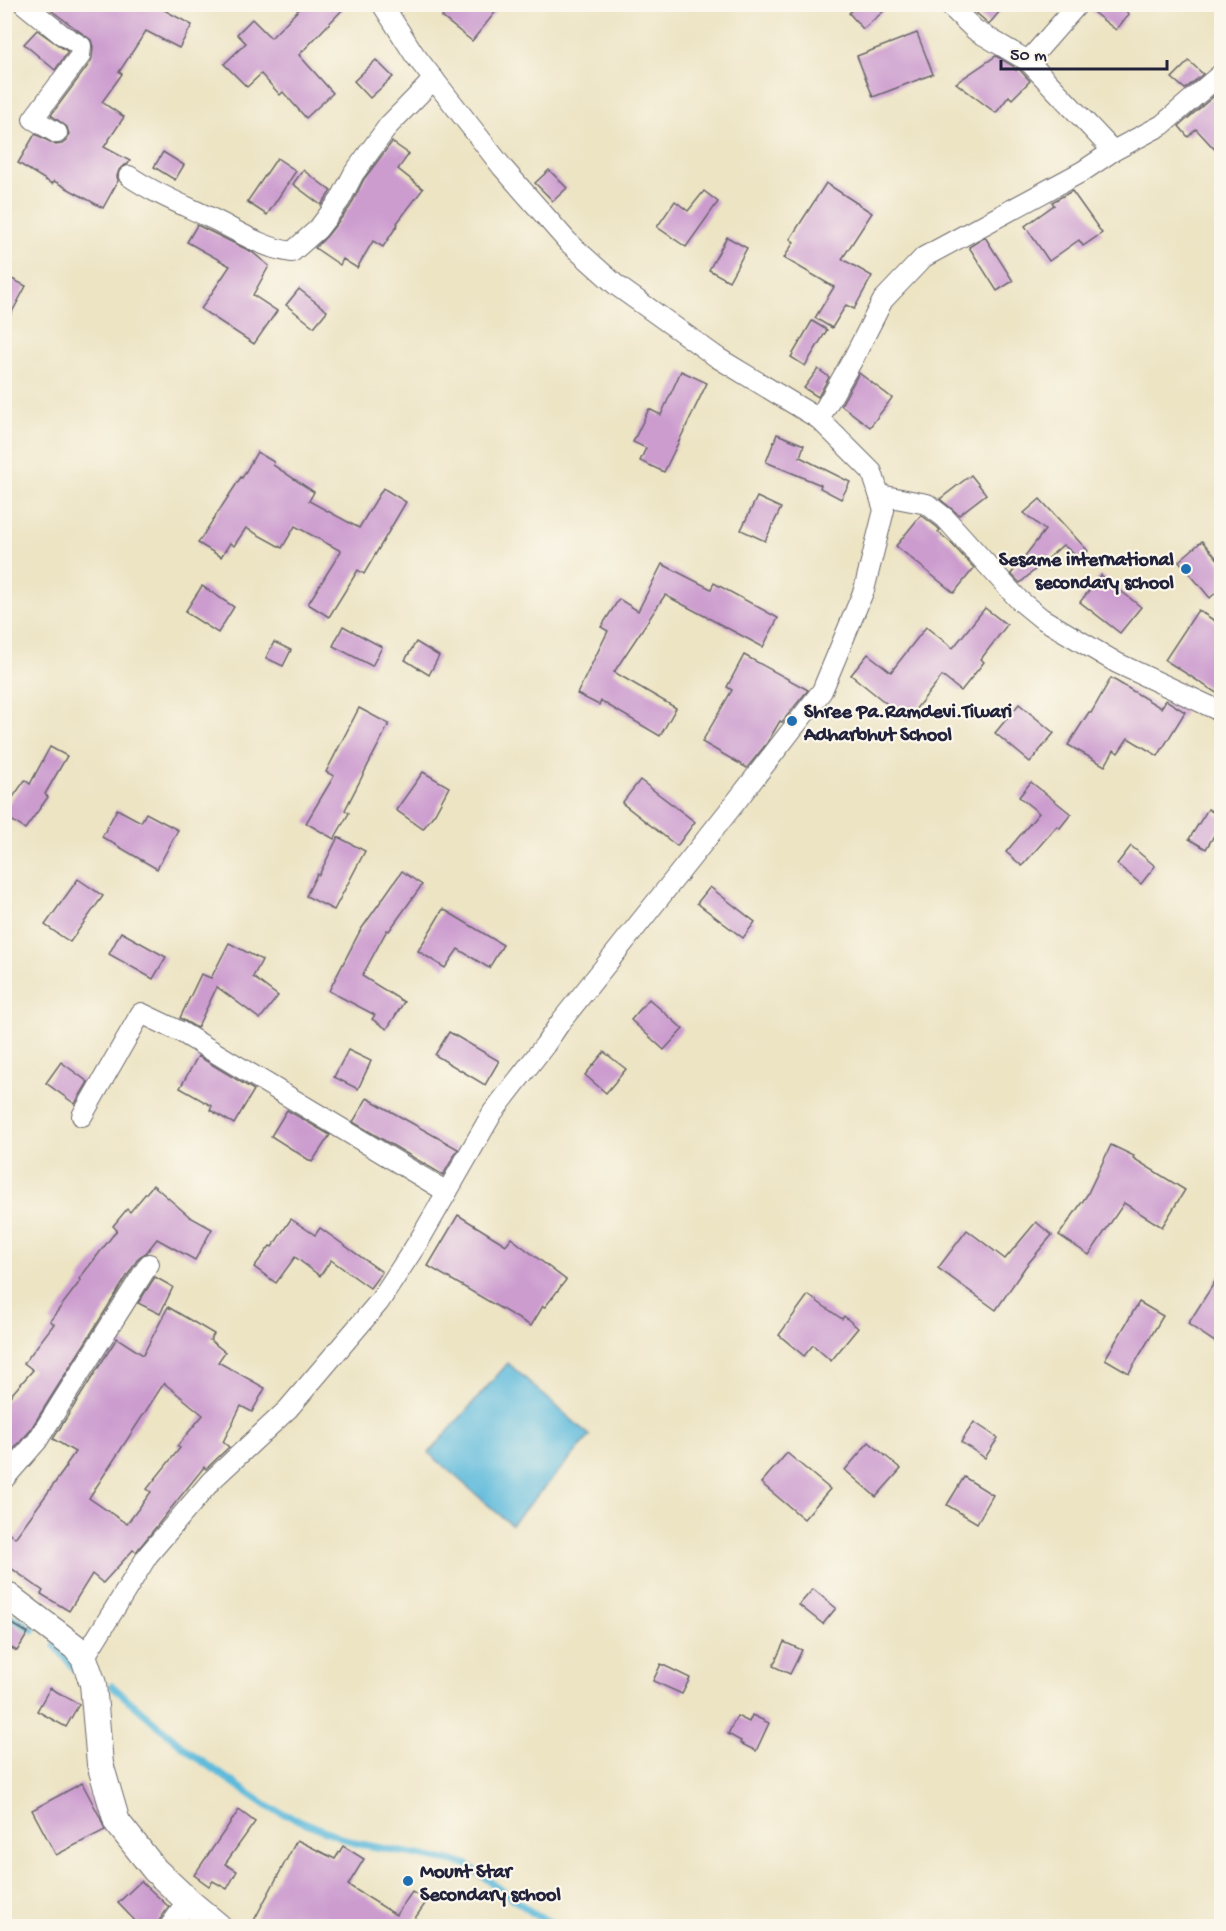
<svg xmlns="http://www.w3.org/2000/svg" width="1226" height="1931" font-family="'Gochi Hand',sans-serif">
<style>
.water{fill:#5dbadb;stroke:#406e8b;stroke-width:1.5}
.lines{fill:none;stroke-linecap:round;stroke-linejoin:round}
.stream{stroke:#5dbadb;stroke-width:7}
.building{fill:#cc9ccf;fill-rule:evenodd}
.minor-casing{stroke:#69666b;stroke-width:22}
.tertiary-casing{stroke:#69666b;stroke-width:28}
.minor{stroke:#fff;stroke-width:20}
.tertiary{stroke:#fff;stroke-width:26}
.poi-dot{fill:#1f6fb2;stroke:#fbf7ec;stroke-width:2}
.labels{text-anchor:middle;stroke-width:4.5;stroke-linejoin:round;paint-order:stroke}
.poi-label{font-size:20px;font-weight:bold;fill:#22223b;stroke:#fbf7ec;text-anchor:start}
</style>
<rect width="100%" height="100%" fill="#fbf7ec"/>
<filter id="ink" filterUnits="userSpaceOnUse"><feTurbulence type="fractalNoise" baseFrequency=".0167" numOctaves="2"/><feDisplacementMap in="SourceGraphic" scale="12" xChannelSelector="R" yChannelSelector="G"/><feConvolveMatrix kernelMatrix="1 2 1 2 8 2 1 2 1" color-interpolation-filters="sRGB"/></filter>
<filter id="wash" filterUnits="userSpaceOnUse"><feTurbulence type="fractalNoise" baseFrequency=".008" numOctaves="4" result="noise"/><feDisplacementMap in="SourceGraphic" scale="24" xChannelSelector="R" yChannelSelector="G"/><feGaussianBlur stdDeviation="1.35" result="paint"/><feColorMatrix in="noise" values="0 0 0 0 0 0 0 0 0 0 0 0 0 0 0 0 0 1.4 0 .05"/><feComposite in="paint" operator="in"/></filter>
<g filter="url(#wash)">
<rect width="100%" height="100%" fill="#ede4c4"/>
<!-- water -->
<path class="water" d="M508,1363L590,1436L511,1525L429,1453Z"/>
<g class="lines">
<!-- stream -->
<g class="stream">
<path d="M4,1613L33,1630"/>
<path d="M55,1645L78,1673"/>
<path d="M112,1686L194,1756L272,1809L355,1843L466,1864L537,1916L560,1926"/>
</g>
</g>
<g id="blocks">
<!-- building -->
<g class="building">
<path d="M58,4H153L192,25L179,48L146,31L119,72L122,74L102,102L124,117L104,147L130,161L128,164L123,166L119,170L117,176L118,181L103,208L54,181L52,184L18,163L35,134L56,145L62,144L67,140L69,134L67,127L51,115L90,63L92,58L93,47L91,40L52,11Z"/>
<path d="M304,4H348L299,55L333,93L306,118L283,92L280,95L261,74L247,87L224,64L246,43L237,34L252,19L271,38Z"/>
<path d="M452,4H502L472,41L442,17Z"/>
<path d="M858,4H892L863,29L849,13Z"/>
<path d="M966,4H1006L989,24Z"/>
<path d="M1090,4H1118L1129,14L1116,30L1089,9Z"/>
<path d="M37,30L68,52L55,70L24,44Z"/>
<path d="M917,33L933,74L873,97L857,56Z"/>
<path d="M996,56L1013,66L1016,70L1017,68L1020,70L1030,81L1012,99L1009,96L996,113L956,83Z"/>
<path d="M376,60L393,77L370,98L354,81Z"/>
<path d="M1189,61L1203,74L1185,89L1172,78Z"/>
<path d="M1221,90V156L1196,129L1188,137L1179,126Z"/>
<path d="M392,142L409,154L398,169L423,189L397,223L398,224L383,247L373,241L357,268L343,259L340,265L315,248L327,236L350,207L364,179Z"/>
<path d="M163,152L184,165L175,180L154,167Z"/>
<path d="M277,158L296,171L267,215L247,202Z"/>
<path d="M303,170L331,191L321,205L293,184Z"/>
<path d="M549,170L567,188L553,201L535,183Z"/>
<path d="M826,183L872,213L842,259L872,276L854,309L846,305L832,328L815,318L834,287L784,258L794,242L790,239Z"/>
<path d="M704,191L718,202L686,247L657,227L675,201L688,211Z"/>
<path d="M1072,191L1102,233L1083,246L1079,240L1049,261L1025,226L1054,205L1052,202Z"/>
<path d="M197,225L252,252L269,266L253,295L277,311L254,344L201,309L230,266L187,242Z"/>
<path d="M727,237L747,248L729,281L709,270Z"/>
<path d="M985,237L1013,281L997,291L969,247Z"/>
<path d="M4,275L26,286L4,327Z"/>
<path d="M299,289L327,311L314,327L286,305Z"/>
<path d="M812,321L827,330L805,366L791,357Z"/>
<path d="M818,369L829,377L818,397L804,388Z"/>
<path d="M681,371L707,383L664,472L640,461L646,448L633,442L649,409L661,415Z"/>
<path d="M859,373L892,398L870,427L841,405Z"/>
<path d="M777,434L804,445L800,457L850,482L841,499L820,488L821,485L766,462Z"/>
<path d="M257,452L274,462L273,465L314,492L309,501L359,528L383,488L406,502L364,574L358,570L329,617L308,604L341,551L295,526L282,548L246,528L234,546L230,543L221,557L198,543L241,477L242,478Z"/>
<path d="M971,475L986,494L959,515L940,499Z"/>
<path d="M757,497L781,508L765,541L741,530Z"/>
<path d="M1040,499L1088,551L1081,559L1063,545L1020,583L1011,574L1045,530L1024,513Z"/>
<path d="M921,515L937,527L940,530L938,532L950,542L974,568L954,593L896,546Z"/>
<path d="M1202,541L1221,563V588L1210,598L1179,561Z"/>
<path d="M662,564L711,589L714,583L778,618L763,647L665,595L614,672L676,708L660,736L601,701L599,705L577,694L608,631L601,627L619,599L638,611Z"/>
<path d="M1101,575L1141,607L1120,633L1080,602Z"/>
<path d="M202,586L234,607L218,633L185,612Z"/>
<path d="M985,608L1007,625L981,659L984,662L961,691L942,676L907,720L851,675L868,654L891,672L926,627L953,648Z"/>
<path d="M1198,610L1221,625V696L1165,660Z"/>
<path d="M343,626L382,647L372,666L333,646Z"/>
<path d="M274,642L291,650L283,666L266,658Z"/>
<path d="M416,642L439,656L429,675L405,660Z"/>
<path d="M744,655L808,690L782,722L780,721L767,743L747,768L702,742L732,690L727,687Z"/>
<path d="M1111,678L1161,708L1166,700L1185,712L1158,756L1128,738L1118,753L1114,750L1105,766L1068,745L1089,712L1091,713Z"/>
<path d="M1019,704L1054,733L1030,762L995,733Z"/>
<path d="M359,708L389,724L345,810L349,813L334,839L306,823L334,776L326,772Z"/>
<path d="M50,747L67,756L45,794L48,797L25,829L4,815V810L25,780L30,784Z"/>
<path d="M423,772L449,787L435,813L423,829L396,810Z"/>
<path d="M640,780L695,822L677,846L622,803Z"/>
<path d="M1031,782L1071,814L1060,828L1057,826L1022,866L1006,852L1039,813L1019,797Z"/>
<path d="M117,809L141,822L146,813L178,830L157,869L102,837Z"/>
<path d="M1208,809L1221,817V824L1206,849L1189,839Z"/>
<path d="M338,837L365,851L334,910L306,896L317,874L319,875Z"/>
<path d="M1131,846L1155,866L1141,884L1117,864Z"/>
<path d="M402,871L422,885L389,931L387,930L362,976L404,1002L387,1029L372,1019L375,1015L329,991L360,931Z"/>
<path d="M78,879L103,896L70,942L45,925Z"/>
<path d="M710,887L755,922L743,938L697,903Z"/>
<path d="M443,909L503,945L489,968L458,949L445,968L418,951Z"/>
<path d="M121,932L166,957L153,979L109,954Z"/>
<path d="M229,943L262,960L253,977L278,996L260,1019L217,987L197,1028L180,1018L201,974L211,978Z"/>
<path d="M649,999L683,1029L664,1050L631,1020Z"/>
<path d="M449,1032L499,1061L485,1085L435,1055Z"/>
<path d="M348,1050L371,1061L358,1089L334,1077Z"/>
<path d="M604,1052L626,1069L606,1093L585,1075Z"/>
<path d="M198,1056L254,1090L234,1124L210,1110L212,1106L180,1088Z"/>
<path d="M61,1062L88,1082L75,1104L46,1083Z"/>
<path d="M367,1098L458,1149L443,1175L353,1122Z"/>
<path d="M287,1110L330,1135L312,1162L271,1136Z"/>
<path d="M1111,1145L1134,1156L1133,1158L1185,1190L1162,1227L1124,1203L1089,1255L1059,1235L1087,1195Z"/>
<path d="M153,1185L190,1217L212,1229L195,1260L157,1239L146,1253L139,1257L29,1432L4,1460V1403L33,1370L24,1363L54,1324L50,1321L81,1280L79,1279L117,1230L113,1226L127,1209L130,1212Z"/>
<path d="M458,1215L506,1245L511,1238L566,1280L545,1307L543,1306L531,1326L428,1266Z"/>
<path d="M291,1219L315,1235L320,1228L382,1272L370,1288L331,1260L320,1276L295,1257L276,1283L254,1267L270,1246L272,1247Z"/>
<path d="M1036,1222L1052,1235L1026,1266L996,1310L938,1268L967,1230L1005,1259Z"/>
<path d="M1221,1272V1346L1188,1324Z"/>
<path d="M155,1277L173,1287L160,1314L138,1303Z"/>
<path d="M808,1295L842,1319L844,1316L858,1328L831,1361L813,1345L804,1356L779,1335Z"/>
<path d="M1139,1302L1163,1316L1129,1373L1105,1359Z"/>
<path d="M168,1307L214,1334L210,1340L225,1352L218,1362L265,1388L252,1412L241,1406L223,1442L229,1447L206,1469L204,1467L136,1552L133,1550L103,1583L92,1574L69,1611L41,1594L43,1591L4,1563V1528L15,1538L67,1466L66,1465L75,1452L53,1439L117,1338L143,1355ZM164,1383L203,1415L177,1446L180,1448L147,1489L151,1492L127,1524L89,1498Z"/>
<path d="M974,1422L998,1438L985,1458L961,1442Z"/>
<path d="M869,1442L901,1469L876,1497L845,1470Z"/>
<path d="M787,1453L830,1489L804,1519L761,1483Z"/>
<path d="M964,1477L993,1495L977,1523L947,1505Z"/>
<path d="M813,1589L836,1608L823,1624L799,1605Z"/>
<path d="M4,1619L28,1633L17,1651L4,1644Z"/>
<path d="M784,1642L802,1650L790,1674L773,1666Z"/>
<path d="M661,1664L690,1678L682,1694L653,1681Z"/>
<path d="M50,1688L79,1704L66,1727L37,1711Z"/>
<path d="M752,1715L769,1723L756,1751L740,1743L741,1741L728,1734L737,1716L749,1722Z"/>
<path d="M82,1783L100,1817L105,1830L56,1855L32,1810Z"/>
<path d="M239,1810L255,1822L225,1864L237,1871L227,1889L213,1881L209,1886L194,1875Z"/>
<path d="M297,1840L335,1859L343,1846L364,1859L348,1885L396,1915L412,1892L427,1901L411,1924L415,1926H251Z"/>
<path d="M141,1881L169,1907L160,1919L158,1926H140L118,1903Z"/>
</g>
</g>
</g>
<g filter="url(#ink)">
<use href="#blocks" fill-opacity="0" stroke="#69666b" stroke-width="1.5"/>
<g class="lines">
<!-- minor casing -->
<g class="minor-casing">
<g id="minor">
<path d="M24,4L61,34L81,46L80,56L33,119L57,133"/>
<path d="M948,4L975,30L1028,61L1113,151"/>
<path d="M1028,61L1078,4"/>
<path d="M129,176C155,194 186,206 215,220C241,233 263,248 292,252L318,229L340,200L354,173L389,125L434,79"/>
<path d="M819,419L853,359L883,300L924,257L1083,171L1113,151L1162,125L1222,73"/>
<path d="M880,495L927,504L945,518L1019,600L1041,618L1117,663L1222,712"/>
<path d="M82,1116L141,1013L181,1032L447,1192"/>
<path d="M4,1479L37,1441L149,1264"/>
<path d="M84,1658L148,1555L211,1481L288,1409L379,1302L420,1239L493,1112L545,1045L562,1020L735,803L822,691L864,590L884,510L872,472L819,419L718,358L616,285L568,242L503,168L414,54L382,4"/>
<path d="M170,1926L188,1901"/>
</g>
</g>
<!-- tertiary casing -->
<g class="tertiary-casing">
<path id="tertiary" d="M4,1593L75,1647L84,1658L93,1684L100,1764L117,1822L155,1870L188,1901L218,1926"/>
</g>
<!-- minor -->
<use href="#minor" class="minor"/>
<!-- tertiary -->
<use href="#tertiary" class="tertiary"/>
</g>
</g>
<!-- markers -->
<g class="poi-dot">
<circle cx="1186" cy="569" r="6"/>
<circle cx="792" cy="721" r="6"/>
<circle cx="408" cy="1881" r="6"/>
</g>
<g class="labels">
<!-- poi labels -->
<g class="poi-label">
<text x="1174" y="565" text-anchor="end">Sesame international<tspan x="1174" dy="23">secondary school</tspan></text>
<text x="804" y="717">Shree Pa.Ramdevi.Tiwari<tspan x="804" dy="23">Adharbhut School</tspan></text>
<text x="420" y="1877">Mount Star<tspan x="420" dy="23">Secondary school</tspan></text>
</g>
</g>
<!-- margin -->
<rect width="1226" height="1931" fill="none" stroke="#fbf7ec" stroke-width="24"/>
<!-- scale -->
<path d="M1001 60v9h166v-9" fill="none" stroke="#22223b" stroke-width="3"/>
<text x="1010" y="60" font-size="18" fill="#22223b" stroke="#fbf7ec" stroke-width="4.5" paint-order="stroke">50 m</text>
</svg>
